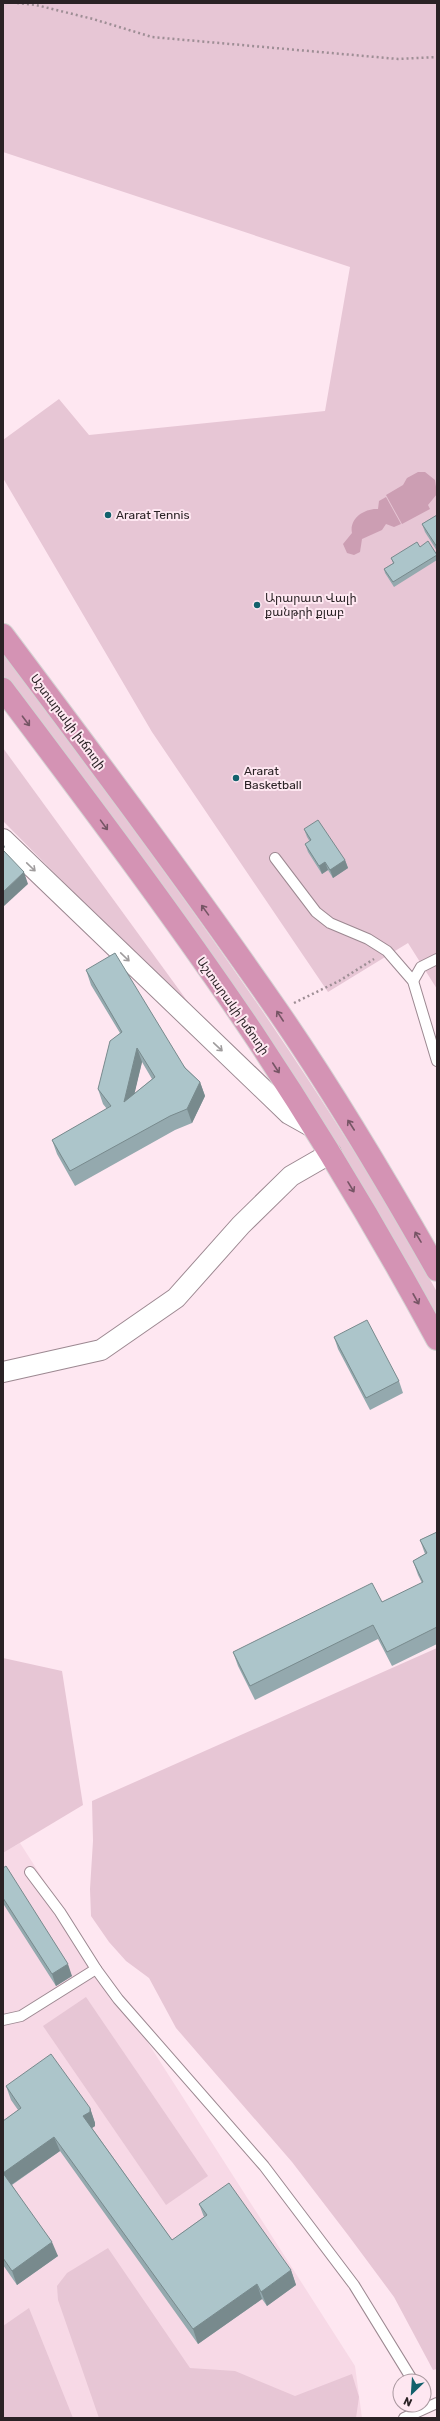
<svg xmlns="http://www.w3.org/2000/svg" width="440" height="2421" font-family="Rubik,'Noto Sans Armenian',sans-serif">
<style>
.built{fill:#f7d9e6}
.green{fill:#e7c6d5}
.water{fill:#cc9eb3}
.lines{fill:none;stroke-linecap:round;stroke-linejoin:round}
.service-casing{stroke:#9c8891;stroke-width:12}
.minor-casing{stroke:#9c8891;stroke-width:22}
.trunk-casing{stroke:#d4d3d3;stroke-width:24}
.path{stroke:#9e8e95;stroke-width:2.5;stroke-dasharray:2 3;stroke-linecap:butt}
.service{stroke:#fff;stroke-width:10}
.minor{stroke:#fff;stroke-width:20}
.trunk{stroke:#d493b4;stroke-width:22}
.wall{fill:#94a9ae;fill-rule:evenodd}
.shaded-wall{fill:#788a8d}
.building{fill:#acc5ca;stroke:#788a8d;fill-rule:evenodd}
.oneway{stroke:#765565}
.oneway2{stroke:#9f9c9d}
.poi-dot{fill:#13616c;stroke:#fee7f1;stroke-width:1.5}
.labels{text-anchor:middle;stroke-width:4;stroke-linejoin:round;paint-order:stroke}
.poi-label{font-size:12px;fill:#2a2225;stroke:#fee7f1;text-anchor:start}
.street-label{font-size:12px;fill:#2a2225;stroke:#fee7f1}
</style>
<rect width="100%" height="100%" fill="#fee7f1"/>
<!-- built -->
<path class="built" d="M20,1843L355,2366L362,2418H3V1853Z"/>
<!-- green -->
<g class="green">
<path d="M3,3H437V989L408,943L328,992L152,732L3,478V440L59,399L89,435L325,411L350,267L3,152Z"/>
<path d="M3,653C157,860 312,1066 437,1292V1321L103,808L3,675Z"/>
<path d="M3,748L204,1024L3,821Z"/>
<path d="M437,1648V2369L433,2370L394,2297L348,2235L292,2162L176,2028L149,1978L126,1961L109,1942L91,1916L90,1889L93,1841L92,1801Z"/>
<path d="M3,1658L62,1671L83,1805L3,1853Z"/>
<path d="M86,1997L208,2176L166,2205L43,2026Z"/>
<path d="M108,2248L190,2368L235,2371L295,2396L352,2374L359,2397L356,2418H99L58,2300L57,2286L67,2273Z"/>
<path d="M29,2308L73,2418H3V2326Z"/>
</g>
<!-- water -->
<g class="water">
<path d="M418,472H425L435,480L437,494L428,505L430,509L402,524L386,495L403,485L407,478Z"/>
<path d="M386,497L401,524L394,527L386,524L382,530L362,539L360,552L354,555L347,553L343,544L352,533C349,519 364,508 378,509L379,501Z"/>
</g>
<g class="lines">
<!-- service casing -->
<g class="service-casing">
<g id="service">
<path d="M275,858L316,912L330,923L368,939L387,951L413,981L437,1061"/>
<path d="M413,981L421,967L437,959"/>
<path d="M30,1872L60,1912L96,1969L118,1999L264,2166L354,2285L413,2381"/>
<path d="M3,2020L21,2016L96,1969"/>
<path d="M404,2418L437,2403"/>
</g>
</g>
<!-- minor casing -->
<g class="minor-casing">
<g id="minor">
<path d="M3,839L289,1114L314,1128"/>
<path d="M3,1372L101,1350L176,1298L241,1225L291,1176L331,1153"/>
</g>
</g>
<!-- trunk casing -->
<g class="trunk-casing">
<g id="trunk">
<path d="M3,635C96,759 189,883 277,1010C335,1094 387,1182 437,1270"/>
<path d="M3,689C88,802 174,916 253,1033C319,1132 380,1234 437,1339"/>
</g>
</g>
<!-- path -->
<g class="path">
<path d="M17,3L36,5L93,19L152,37L398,59L437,57"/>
<path d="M294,1003L339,981L374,959"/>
</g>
<!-- service -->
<use href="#service" class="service"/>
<!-- minor -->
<use href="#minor" class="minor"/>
<!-- trunk -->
<use href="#trunk" class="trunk"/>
</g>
<!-- wall -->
<g class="wall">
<path d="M437,515V551L425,532L422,524Z"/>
<path d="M420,547L437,555V560L394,587L385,573L384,569L393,563L391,558Z"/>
<path d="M304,829L345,860L348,868L333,878L328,870L322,874L308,852L305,844L310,842L307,837Z"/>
<path d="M86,970L200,1082L205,1096L192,1123L175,1130L75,1186L57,1154L52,1140L107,1109L103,1104L98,1089L120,1033L91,985ZM142,1062L152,1079L134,1094Z"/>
<path d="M334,1337L399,1381L403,1393L370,1410L338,1349Z"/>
<path d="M437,1532V1644L392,1666L378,1639L255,1700L238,1666L233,1652L382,1602L422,1583L418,1575L413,1561L425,1554L420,1540Z"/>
<path d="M3,1868L72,1976L56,1986L4,1905H3Z"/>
<path d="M6,2086L90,2108L95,2123V2126L92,2128L172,2240L204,2217L199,2204L291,2270L296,2285L267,2306L262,2299L198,2344L60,2151L12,2185L58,2256L17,2285L3,2265V2121L18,2110L11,2100Z"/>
</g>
<!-- shaded-wall -->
<g class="shaded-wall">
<path d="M3,843L5,847L3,849Z"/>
<path d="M345,860L348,868L333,878L330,870Z"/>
<path d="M325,862L328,870L322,874L319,866Z"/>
<path d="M24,872L28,884L3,907V892Z"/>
<path d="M137,1048L142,1062L129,1117L124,1102Z"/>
<path d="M200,1082L205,1096L192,1123L187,1109Z"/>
<path d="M68,1964L72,1976L56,1986L52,1974Z"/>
<path d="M90,2108L95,2123V2126L89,2130L83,2116Z"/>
<path d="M54,2137L60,2151L8,2187L3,2173Z"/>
<path d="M52,2242L58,2256L17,2285L12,2271Z"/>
<path d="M291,2270L296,2285L267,2306L261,2292Z"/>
<path d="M257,2284L262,2299L198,2344L193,2329Z"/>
</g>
<!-- building -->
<g class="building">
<path d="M437,515V547L422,524Z"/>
<path d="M428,541L437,555L393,582L384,569L394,563L391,558L417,542L420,547Z"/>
<path d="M318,820L345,860L330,870L325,862L319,866L305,844L311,840L304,829Z"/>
<path d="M3,850L24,872L3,892Z"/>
<path d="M115,953L185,1068L200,1082L187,1109L170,1116L70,1171L52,1140L111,1106L98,1089L110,1041L122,1032L86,970ZM137,1048L155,1077L124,1102Z"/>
<path d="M367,1320L399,1381L366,1398L334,1337Z"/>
<path d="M437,1532V1627L387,1652L373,1625L250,1686L233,1652L372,1583L382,1602L423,1582L413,1561L427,1553L420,1540Z"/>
<path d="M6,1866L68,1964L52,1974L3,1898V1868Z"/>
<path d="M51,2054L90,2108V2112L83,2116L172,2240L207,2215L199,2204L229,2183L291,2270L261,2292L257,2284L193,2329L54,2137L3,2173L52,2242L12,2271L3,2258V2121L21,2108L6,2086Z"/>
</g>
<!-- one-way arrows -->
<defs><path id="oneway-shaft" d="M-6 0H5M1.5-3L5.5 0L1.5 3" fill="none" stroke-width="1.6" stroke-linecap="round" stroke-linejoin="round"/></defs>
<g class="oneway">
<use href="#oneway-shaft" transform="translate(26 721) rotate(53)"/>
<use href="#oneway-shaft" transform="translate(104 825) rotate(54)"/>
<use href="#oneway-shaft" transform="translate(205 910) rotate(-126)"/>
<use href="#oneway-shaft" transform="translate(280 1016) rotate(-123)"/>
<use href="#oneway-shaft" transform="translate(276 1068) rotate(57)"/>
<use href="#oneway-shaft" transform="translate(351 1125) rotate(-123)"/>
<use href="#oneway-shaft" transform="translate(351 1187) rotate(59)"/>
<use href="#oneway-shaft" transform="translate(418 1237) rotate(-121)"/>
<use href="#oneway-shaft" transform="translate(416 1299) rotate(61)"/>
</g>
<g class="oneway2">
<use href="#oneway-shaft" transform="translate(31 867) rotate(44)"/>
<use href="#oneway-shaft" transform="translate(125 957) rotate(44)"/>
<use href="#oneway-shaft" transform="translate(218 1047) rotate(43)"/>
</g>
<!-- markers -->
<g class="poi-dot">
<circle cx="108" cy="515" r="4"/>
<circle cx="257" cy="605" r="4"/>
<circle cx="236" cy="778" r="4"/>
</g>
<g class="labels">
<!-- poi labels -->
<g class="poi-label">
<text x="116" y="519">Ararat Tennis</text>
<text x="265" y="602">Արարատ Վալի<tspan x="265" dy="14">քանթրի քլաբ</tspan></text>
<text x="244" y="775">Ararat<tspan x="244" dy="14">Basketball</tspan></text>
</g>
<!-- street labels -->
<g class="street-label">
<text transform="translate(68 722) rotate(53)" y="4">Աշտարակի խճուղի</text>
<text transform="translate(233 1006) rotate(55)" y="4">Աշտարակի խճուղի</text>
</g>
</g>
<!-- border -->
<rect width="440" height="2421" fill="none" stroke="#2a2225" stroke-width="8"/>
<!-- north arrow -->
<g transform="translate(412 2393) rotate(205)"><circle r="19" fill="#fee7f1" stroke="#a9989f"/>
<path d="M0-3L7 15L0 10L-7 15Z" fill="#13616c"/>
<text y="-6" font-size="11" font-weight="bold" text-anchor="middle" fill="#2a2225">N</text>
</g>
</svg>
